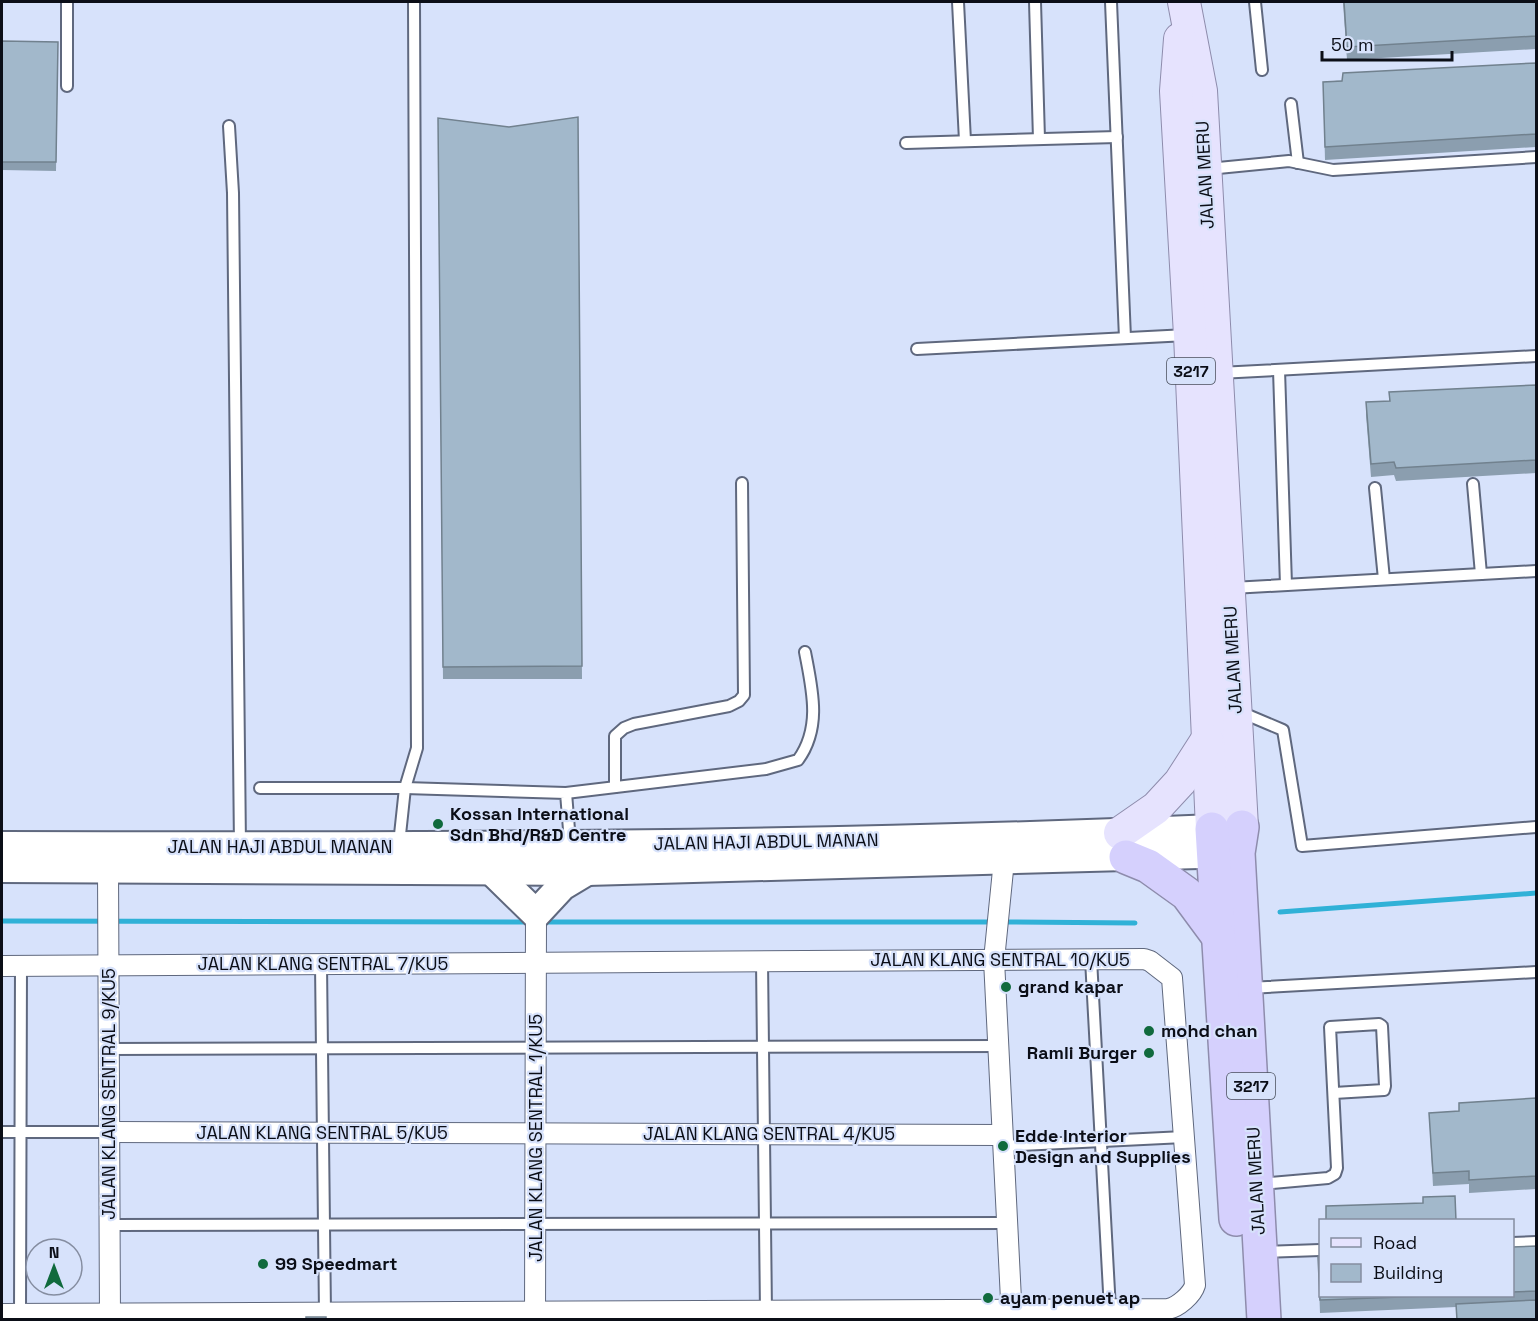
<svg xmlns="http://www.w3.org/2000/svg" width="1538" height="1321" font-family="'Space Grotesk',sans-serif">
<style>
.lines{fill:none;stroke-linecap:round;stroke-linejoin:round}
.stream{stroke:#30b1d7;stroke-width:5}
.lane-casing{stroke:#5f687e;stroke-width:14}
.street-casing{stroke:#5f687e;stroke-width:22}
.secondary-casing{stroke:#5f687e;stroke-width:32}
.primary-casing{stroke:#8e8cac;stroke-width:34}
.highway-casing{stroke:#8e8cac;stroke-width:36}
.lane{stroke:#fff;stroke-width:10}
.street{stroke:#fff;stroke-width:20}
.secondary{stroke:#fff;stroke-width:28}
.primary{stroke:#e6e3fe;stroke-width:32}
.highway{stroke:#d5d0fd;stroke-width:33}
.wall{fill:#8b9eaf}
.building{fill:#a2b8cb;stroke:#71818e;stroke-width:1.5}
.poi-dot{fill:#106a3d;stroke:#d7e2fb;stroke-width:2}
.labels{text-anchor:middle;stroke-width:4.5;stroke-linejoin:round;paint-order:stroke}
.shield{fill:#d7e2fb;stroke:#484e5b;stroke-width:1.5}
.shield-label{font-size:16px;font-weight:bold;fill:#0b0e17}
.street-label{font-size:18px;fill:#0b0e17;stroke:#d7e2fb}
.poi-label{font-size:18px;font-weight:bold;fill:#0b0e17;stroke:#d7e2fb;text-anchor:start}
</style>
<rect width="100%" height="100%" fill="#d7e2fb"/>
<g class="lines">
<!-- stream -->
<g class="stream">
<path d="M1280,912L1536,893"/>
<path d="M2,921L530,922"/>
<path d="M543,922H992"/>
<path d="M1002,922L1135,923"/>
</g>
<!-- lane casing -->
<g class="lane-casing">
<g id="lane">
<path d="M958,2L965,141"/>
<path d="M1035,2L1039,139"/>
<path d="M1111,2L1125,338"/>
<path d="M1255,2L1262,70"/>
<path d="M67,86V2"/>
<path d="M1291,104L1298,163"/>
<path d="M229,126L233,193L240,846"/>
<path d="M906,143L1117,137"/>
<path d="M1208,169L1289,161L1333,170L1536,157"/>
<path d="M917,349L1187,335"/>
<path d="M1279,370L1286,585"/>
<path d="M1219,373L1536,356"/>
<path d="M1473,484L1481,574"/>
<path d="M1375,488L1384,579"/>
<path d="M1232,588L1536,571"/>
<path d="M1238,711L1283,730L1302,846L1536,827"/>
<path d="M615,787V736L624,728L634,724L729,706L739,701L744,695L742,483"/>
<path d="M260,788H405L566,793L570,842"/>
<path d="M566,793L766,769L798,760C822,727 812,689 805,652"/>
<path d="M399,844L405,788L417,748L414,2"/>
<path d="M1091,959L1110,1310"/>
<path d="M762,961L766,1312"/>
<path d="M321,964L325,1313"/>
<path d="M1249,988L1536,972"/>
<path d="M109,1049L998,1046"/>
<path d="M2,1132H110"/>
<path d="M1003,1146L1184,1137"/>
<path d="M1260,1184L1328,1178L1335,1174L1337,1168L1330,1027L1379,1024L1382,1026L1385,1086L1384,1090L1334,1093"/>
<path d="M110,1225L1007,1223"/>
<path d="M1512,1243L1536,1242"/>
<path d="M1263,1252L1320,1250"/>
<path d="M20,1314L21,966"/>
</g>
</g>
<!-- street casing -->
<g class="street-casing">
<g id="street">
<path d="M1004,860L994,960L1012,1320"/>
<path d="M108,869L110,1320"/>
<path d="M2,966L1144,959L1150,961L1172,978L1195,1285C1192,1295 1178,1307 1168,1309L2,1314"/>
<path d="M110,1132L1002,1135"/>
<path d="M535,1320L536,914"/>
</g>
</g>
<!-- secondary casing -->
<g class="secondary-casing">
<g id="secondary">
<path d="M2,846C413,847 824,847 1235,828"/>
<path d="M2,868L587,871L1236,853"/>
<path d="M493,872L536,914L562,886L587,871"/>
</g>
</g>
<!-- primary casing -->
<g class="primary-casing">
<g id="primary">
<path d="M1184,2L1201,91L1242,827"/>
<path d="M1180,39L1176,91L1190,335L1212,829"/>
<path d="M1120,833L1156,808L1180,782L1207,740"/>
</g>
</g>
<!-- highway casing -->
<g class="highway-casing">
<g id="highway">
<path d="M1242,827L1238,853L1264,1320"/>
<path d="M1212,829L1236,1219"/>
<path d="M1126,857L1148,866L1187,894L1218,936"/>
</g>
</g>
<!-- lane -->
<use href="#lane" class="lane"/>
<!-- street -->
<use href="#street" class="street"/>
<!-- secondary -->
<use href="#secondary" class="secondary"/>
<!-- primary -->
<use href="#primary" class="primary"/>
<!-- highway -->
<use href="#highway" class="highway"/>
</g>
<!-- wall -->
<g class="wall">
<path d="M1343,2H1536V49L1347,60Z"/>
<path d="M2,41L58,42L56,171L2,170Z"/>
<path d="M1536,63V147L1325,160L1323,82Z"/>
<path d="M578,117L582,679H443L438,118L509,127Z"/>
<path d="M1536,385V473L1396,481L1394,475L1371,477L1366,415V402L1389,401V392Z"/>
<path d="M1536,1098V1189L1469,1193V1184L1433,1186L1429,1113L1459,1111V1103Z"/>
<path d="M1536,1246V1320L1456,1307L1320,1313L1318,1257L1320,1296H1512V1247Z"/>
</g>
<!-- building -->
<g class="building">
<path d="M1344,2H1536V36L1347,47Z"/>
<path d="M2,41L58,42L56,162H2Z"/>
<path d="M1536,63V134L1325,147L1323,82L1342,81L1343,73Z"/>
<path d="M578,117L582,666L443,667L438,118L509,127Z"/>
<path d="M1536,385V460L1396,468L1394,462L1371,464L1366,402L1390,401L1389,392Z"/>
<path d="M1536,1098V1176L1469,1180V1171L1433,1173L1429,1113L1459,1111V1103Z"/>
<path d="M1455,1196L1456,1221H1326V1206L1423,1203V1197Z"/>
<path d="M1536,1246V1291L1512,1292V1247Z"/>
<path d="M1318,1257H1320V1296H1428L1320,1300Z"/>
<path d="M1536,1300V1320H1457L1456,1304Z"/>
<rect x="306" y="1317" width="20" height="3"/>
</g>
<!-- markers -->
<g class="poi-dot">
<circle cx="438" cy="824" r="6"/>
<circle cx="1006" cy="987" r="6"/>
<circle cx="1149" cy="1031" r="6"/>
<circle cx="1149" cy="1053" r="6"/>
<circle cx="1003" cy="1146" r="6"/>
<circle cx="263" cy="1264" r="6"/>
<circle cx="988" cy="1298" r="6"/>
</g>
<g class="labels">
<!-- shield labels -->
<g class="shield">
<rect x="1167" y="358" width="48" height="26" rx="4.5"/>
<rect x="1227" y="1073" width="48" height="26" rx="4.5"/>
</g>
<g class="shield-label">
<text x="1191" y="377">3217</text>
<text x="1251" y="1092">3217</text>
</g>
<!-- street labels -->
<g class="street-label">
<text transform="translate(1205 175) rotate(-93)" y="6">JALAN MERU</text>
<text transform="translate(1233 660) rotate(-93)" y="6">JALAN MERU</text>
<text transform="translate(766 842) rotate(-1)" y="6">JALAN HAJI ABDUL MANAN</text>
<text x="280" y="853">JALAN HAJI ABDUL MANAN</text>
<text x="1000" y="966">JALAN KLANG SENTRAL 10/KU5</text>
<text x="323" y="970">JALAN KLANG SENTRAL 7/KU5</text>
<text transform="translate(109 1094) rotate(-90)" y="6">JALAN KLANG SENTRAL 9/KU5</text>
<text x="322" y="1139">JALAN KLANG SENTRAL 5/KU5</text>
<text x="769" y="1140">JALAN KLANG SENTRAL 4/KU5</text>
<text transform="translate(536 1138) rotate(-90)" y="6">JALAN KLANG SENTRAL 1/KU5</text>
<text transform="translate(1256 1181) rotate(-93)" y="6">JALAN MERU</text>
</g>
<!-- poi labels -->
<g class="poi-label">
<text x="450" y="820">Kossan International<tspan x="450" dy="21">Sdn Bhd/R&amp;D Centre</tspan></text>
<text x="1018" y="993">grand kapar</text>
<text x="1161" y="1037">mohd chan</text>
<text x="1137" y="1059" text-anchor="end">Ramli Burger</text>
<text x="1015" y="1142">Edde Interior<tspan x="1015" dy="21">Design and Supplies</tspan></text>
<text x="275" y="1270">99 Speedmart</text>
<text x="1000" y="1304">ayam penuet ap</text>
</g>
</g>
<!-- border -->
<rect width="1538" height="1321" fill="none" stroke="#0b0e17" stroke-width="6"/>
<!-- legend -->
<rect x="1319" y="1219" width="195" height="78" fill="#d7e2fb" stroke="#858da0" stroke-width="1.5"/>
<rect x="1331" y="1238" width="30" height="9" fill="#e6e3fe" stroke="#858da0" stroke-width="1.5"/>
<text x="1373" y="1249" font-size="18" fill="#0b0e17">Road</text>
<rect x="1331" y="1264" width="30" height="18" fill="#a2b8cb" stroke="#858da0" stroke-width="1.5"/>
<text x="1373" y="1279" font-size="18" fill="#0b0e17">Building</text>
<!-- north arrow -->
<g transform="translate(54 1267)"><circle r="28" fill="#d7e2fb" stroke="#858da0" stroke-width="1.5"/>
<path d="M0-4.5L10 22L0 15L-10 22Z" fill="#106a3d"/>
<text y="-9" font-size="16" font-weight="bold" text-anchor="middle" fill="#0b0e17">N</text>
</g>
<!-- scale -->
<path d="M1322 51v9h130v-9" fill="none" stroke="#0b0e17" stroke-width="3"/>
<text x="1331" y="51" font-size="18" fill="#0b0e17" stroke="#d7e2fb" stroke-width="4.5" paint-order="stroke">50 m</text>
</svg>
